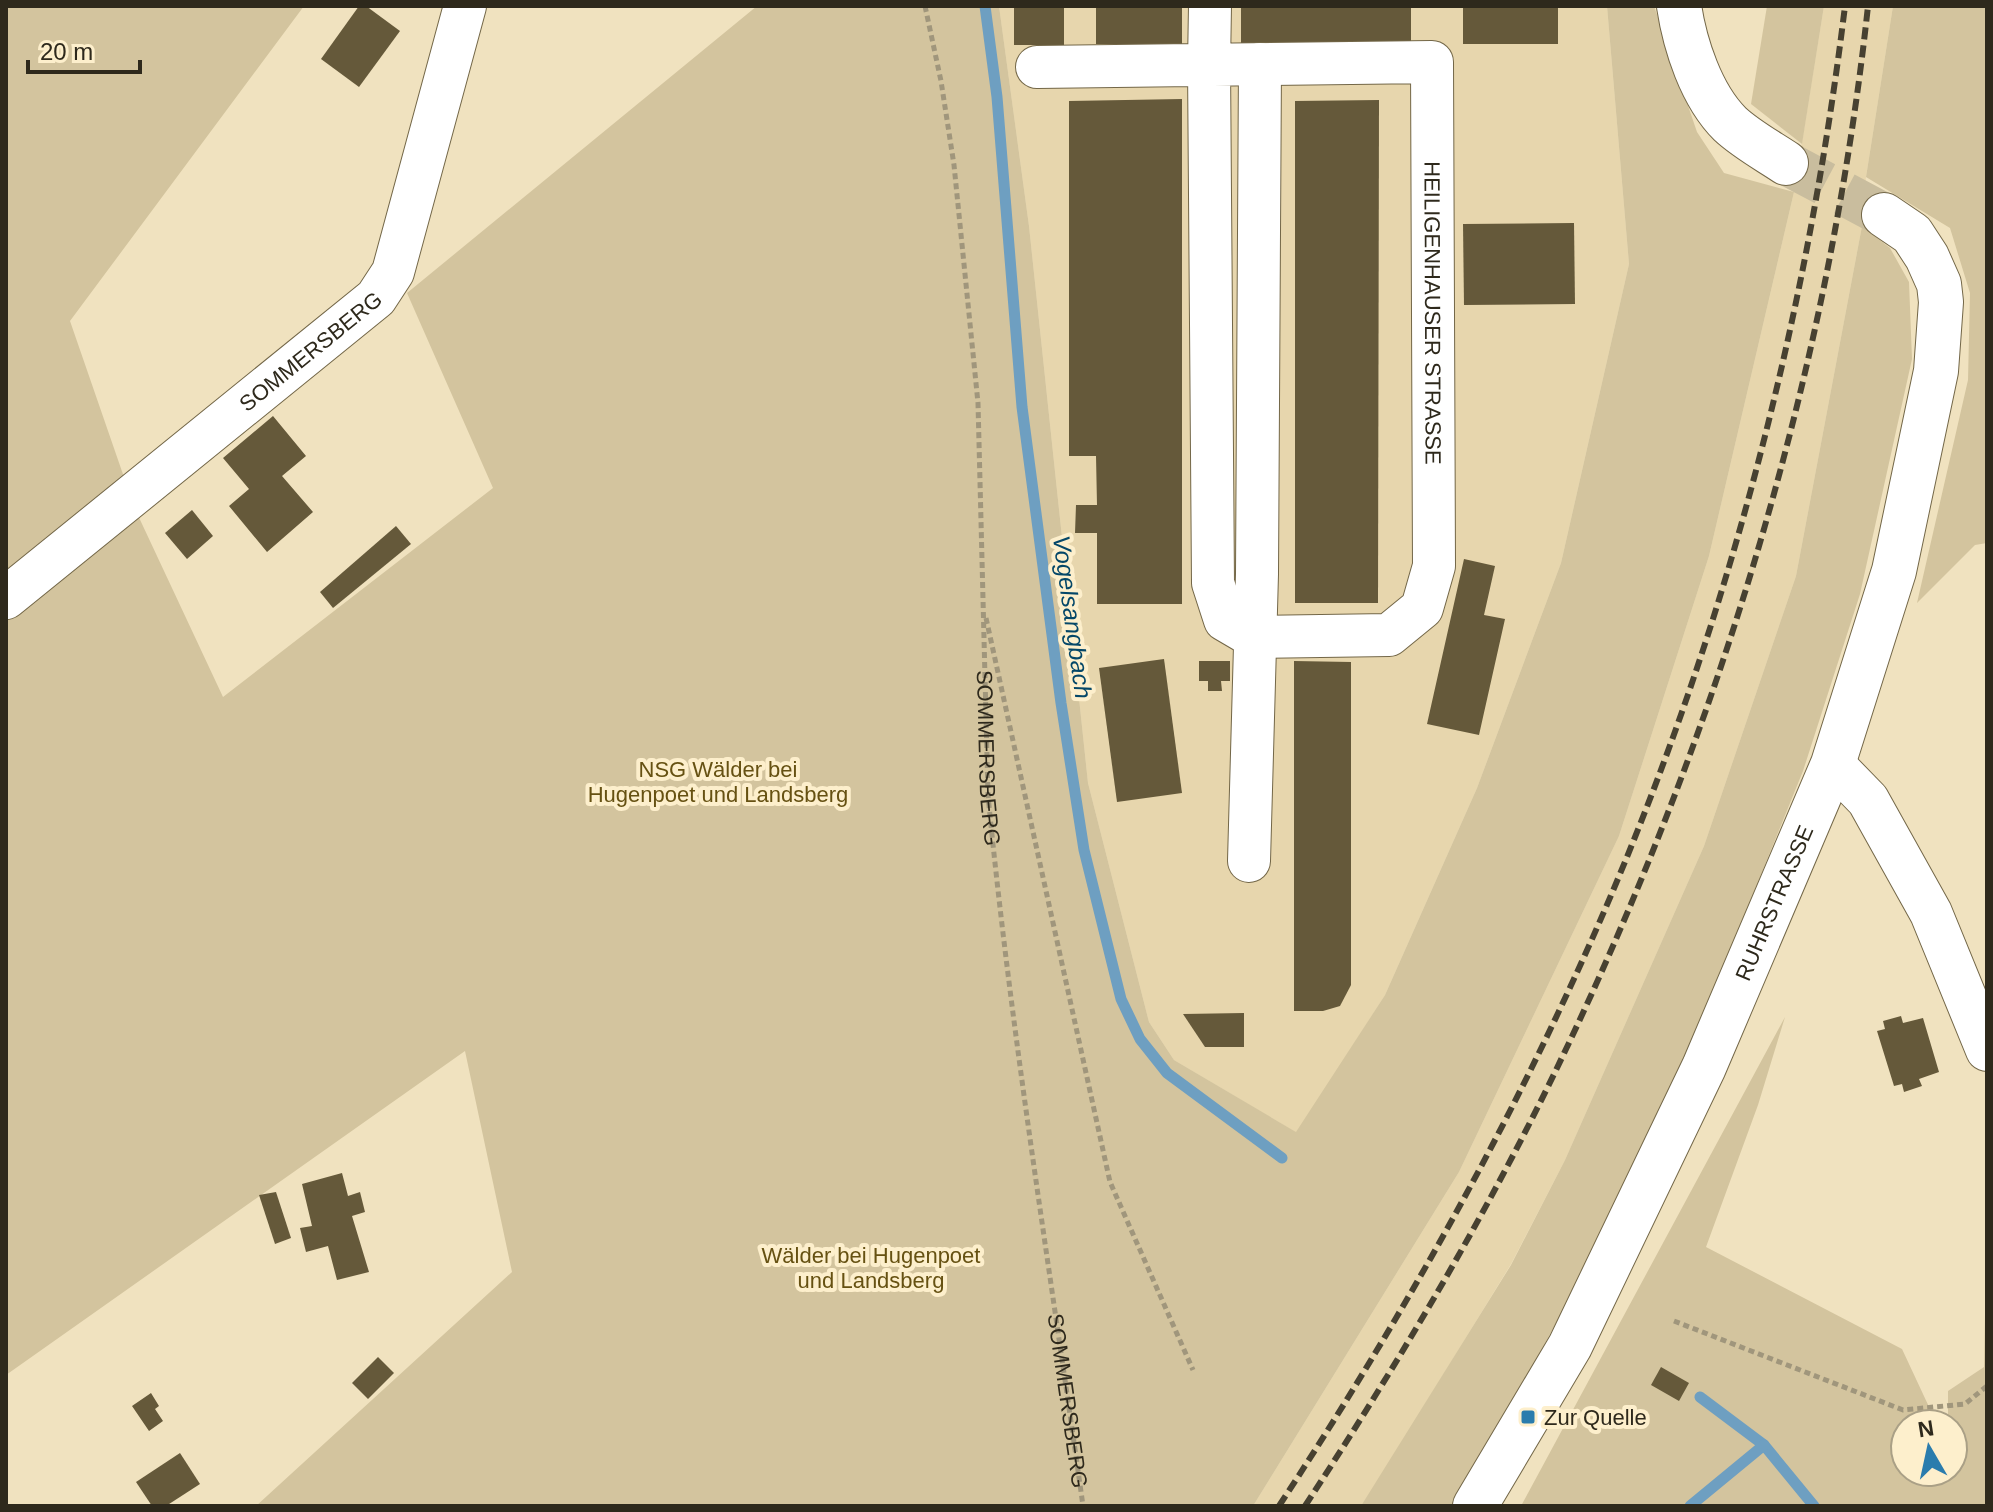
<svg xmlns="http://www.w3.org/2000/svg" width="1993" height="1512" font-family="Arial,sans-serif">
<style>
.built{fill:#e7d6ad}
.green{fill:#d3c49e}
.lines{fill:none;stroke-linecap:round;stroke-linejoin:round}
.stream{stroke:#6e9fc1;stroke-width:11}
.building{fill:#65593a}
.major-tunnel{stroke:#c9bd9e;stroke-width:44;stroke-dasharray:44 22;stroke-linecap:butt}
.minor-casing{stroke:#736748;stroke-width:44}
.major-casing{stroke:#736748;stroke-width:46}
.path{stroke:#a0967c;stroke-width:5;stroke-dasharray:6 4;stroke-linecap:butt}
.minor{stroke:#fff;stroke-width:42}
.major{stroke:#fff;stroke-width:44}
.rail{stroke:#474131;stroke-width:6;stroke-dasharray:12 6;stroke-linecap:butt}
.poi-dot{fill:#2a7cad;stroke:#fdefcc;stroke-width:3}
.labels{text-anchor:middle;stroke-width:8;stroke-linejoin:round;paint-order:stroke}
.street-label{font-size:22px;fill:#2e291c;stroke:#fdefcc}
.park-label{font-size:22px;fill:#665112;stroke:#fdefcc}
.poi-label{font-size:22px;fill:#2e291c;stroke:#fdefcc;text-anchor:start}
.water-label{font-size:24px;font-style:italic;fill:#054768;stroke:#fdefcc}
</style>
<rect width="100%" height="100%" fill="#f0e2bf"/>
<!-- built -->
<g class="built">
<path d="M999,6H1607L1629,264L1561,563L1477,788L1385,995L1297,1133L1174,1060L1149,1022L1088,783L1029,226Z"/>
<path d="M1824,6H1893L1866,177L1862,226L1796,576L1704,846L1565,1160L1511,1264L1372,1491L1361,1506H1253L1459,1172L1619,836L1709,556L1794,192Z"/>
</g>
<!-- green -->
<g class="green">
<path d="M6,6H304L70,321L135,509L223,697L493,488L407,293L757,6H999L1029,226L1088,783L1149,1022L1174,1060L1296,1132L1385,995L1477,788L1561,563L1629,264L1607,6H1654L1697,132L1724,173L1794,192L1709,556L1619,836L1459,1172L1253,1506H256L512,1272L465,1051L6,1375Z"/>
<path d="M1767,6H1824L1802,144L1751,104Z"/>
<path d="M1893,6H1987V543L1975,545L1917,603L1968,380L1970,293L1950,228L1866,177Z"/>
<path d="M1862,226L1890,248L1909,282L1912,359L1860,594L1803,771L1684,1065L1567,1303L1484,1455L1451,1506H1361L1511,1265L1565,1160L1704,846L1796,576Z"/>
<path d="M1785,1017L1758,1105L1706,1247L1902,1349L1937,1424H1905V1472H1953V1424H1948V1391L1984,1367L1987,1211V1506H1521Z"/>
</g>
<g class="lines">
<!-- stream -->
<g class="stream">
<path d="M985,6L997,97L1022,407L1061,703L1084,850L1121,999L1140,1039L1167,1073L1282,1158"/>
<path d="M1700,1397L1764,1445L1814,1506"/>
<path d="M1690,1506L1764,1445"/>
</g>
</g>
<!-- building -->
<g class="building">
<path d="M359,6H366L400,31L359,87L321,59Z"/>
<rect x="1014" y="6" width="50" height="39"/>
<rect x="1096" y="6" width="86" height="38"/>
<path d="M1241,6H1411V44L1241,45Z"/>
<rect x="1463" y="6" width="95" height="38"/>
<path d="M1182,99V604H1097V533H1075L1076,505H1097L1096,456H1069V101Z"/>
<path d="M1379,100L1378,603H1295V101Z"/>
<path d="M1574,223L1575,304L1464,305L1463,224Z"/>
<path d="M273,416L306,456L282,476L313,512L267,552L229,506L249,489L223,458Z"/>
<path d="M192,510L213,536L187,559L165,533Z"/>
<path d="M396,526L411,544L333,608L320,592Z"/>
<path d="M1464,559L1495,566L1484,615L1505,619L1479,735L1427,724Z"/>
<path d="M1164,659L1182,793L1117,802L1099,668Z"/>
<path d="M1199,661H1230V681H1221L1222,691H1208V681H1199Z"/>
<path d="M1294,661L1351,662V985L1340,1006L1323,1011H1294Z"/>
<path d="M1244,1013V1047H1205L1183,1014Z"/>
<path d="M1901,1016L1903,1023L1923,1018L1939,1072L1919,1079L1922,1086L1904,1092L1902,1084L1894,1086L1877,1031L1885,1029L1883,1021Z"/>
<path d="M342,1173L348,1196L360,1192L365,1212L352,1216L369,1272L337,1280L328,1246L306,1252L300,1228L312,1226L302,1184Z"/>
<path d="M276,1192L291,1238L275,1244L259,1195Z"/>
<path d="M378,1357L394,1373L368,1399L352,1383Z"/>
<path d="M1661,1367L1689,1383L1679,1401L1651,1385Z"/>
<path d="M151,1393L159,1406L155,1409L163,1421L149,1431L132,1406Z"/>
<path d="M180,1453L200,1484L166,1506H152L136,1482Z"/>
</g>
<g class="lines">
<!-- major-tunnel -->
<path class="major-tunnel" d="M1786,163L1884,215"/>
<!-- minor casing -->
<g class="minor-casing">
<g id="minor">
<path id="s2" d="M1037,67L1432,62L1434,566L1422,608L1389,635L1254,637L1225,620L1213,583L1209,64L1210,6"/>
<path id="s3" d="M6,598L376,298L393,272L465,6"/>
<path d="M1833,764L1868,800L1931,913L1987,1050"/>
<path d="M1249,861L1257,574L1260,64"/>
</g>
</g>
<!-- major casing -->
<g class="major-casing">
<g id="major">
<path d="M1679,6C1685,45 1701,95 1730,124C1746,139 1768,151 1786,163"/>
<path id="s4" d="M1475,1506L1570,1346L1704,1067L1833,764L1894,571L1936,371L1941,302L1939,284L1927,257L1912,234L1884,215"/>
</g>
</g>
<!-- path -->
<g class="path">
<path id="s1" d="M925,6L941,81L954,165L978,403L988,795C1011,1033 1050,1269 1083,1506"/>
<path d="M986,618L1110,1182L1193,1370"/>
<path d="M1674,1321L1903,1410L1965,1404L1987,1386"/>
</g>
<!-- minor -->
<use href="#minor" class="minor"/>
<!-- major -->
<use href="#major" class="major"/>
<!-- rail -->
<g class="rail">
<path d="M1279,1506C1389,1338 1489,1164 1573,981C1715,674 1804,342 1845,6"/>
<path d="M1305,1506C1401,1359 1492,1206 1567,1047C1722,720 1829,367 1868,6"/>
</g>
</g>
<!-- markers -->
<rect class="poi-dot" x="1520" y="1409" width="16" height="16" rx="4"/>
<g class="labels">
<!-- street labels -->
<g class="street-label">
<text dy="8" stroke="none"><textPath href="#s2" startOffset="646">HEILIGENHAUSER STRASSE</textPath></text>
<text dy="8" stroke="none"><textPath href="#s3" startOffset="392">SOMMERSBERG</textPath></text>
<text dy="8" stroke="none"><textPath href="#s1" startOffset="756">SOMMERSBERG</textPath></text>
<text dy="8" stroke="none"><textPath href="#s4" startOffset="674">RUHRSTRASSE</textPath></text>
<text dy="8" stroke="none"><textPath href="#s1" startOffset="1404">SOMMERSBERG</textPath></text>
</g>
<!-- park labels -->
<g class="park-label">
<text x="718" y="777">NSG Wälder bei<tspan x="718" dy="25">Hugenpoet und Landsberg</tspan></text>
<text x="871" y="1263">Wälder bei Hugenpoet<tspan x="871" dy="25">und Landsberg</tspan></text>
</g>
<!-- poi labels -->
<g class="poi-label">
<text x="1544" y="1425">Zur Quelle</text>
</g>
<!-- water labels -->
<g class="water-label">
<text transform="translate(1072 617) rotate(82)" y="8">Vogelsangbach</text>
</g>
</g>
<!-- border -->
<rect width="1993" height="1512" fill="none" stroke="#2e291c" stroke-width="16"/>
<!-- north arrow -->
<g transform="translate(1929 1448) rotate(351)"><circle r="38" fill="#fdefcc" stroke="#aaa086" stroke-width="2"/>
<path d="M0-6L14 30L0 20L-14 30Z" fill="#2a7cad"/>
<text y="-12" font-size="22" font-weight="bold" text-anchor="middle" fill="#2e291c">N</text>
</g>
<!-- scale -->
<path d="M28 60v12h112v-12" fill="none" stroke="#2e291c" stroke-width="4"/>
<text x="40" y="60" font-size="24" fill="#2e291c" stroke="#fdefcc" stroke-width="6" paint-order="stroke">20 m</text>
</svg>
